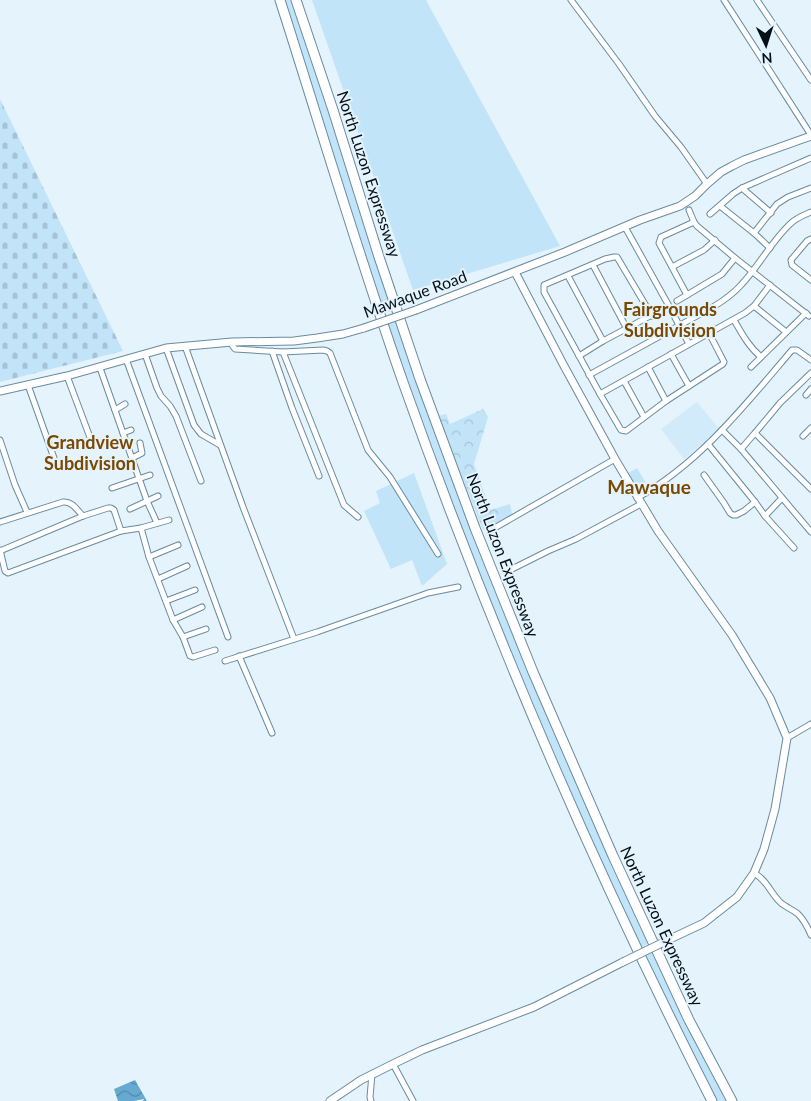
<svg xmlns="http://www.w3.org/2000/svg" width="811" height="1101" font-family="Lato,sans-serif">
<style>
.built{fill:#d1ebfb}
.grass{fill:#c2e4f9}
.forest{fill:url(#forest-crowns)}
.cemetery{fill:url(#cemetery-stones)}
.water{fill:url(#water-waves)}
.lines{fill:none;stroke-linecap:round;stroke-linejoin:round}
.street-casing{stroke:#698ba0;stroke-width:7}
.secondary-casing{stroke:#698ba0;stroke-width:9}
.highway-casing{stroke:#698ba0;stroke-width:11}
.street{stroke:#fff;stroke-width:5}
.secondary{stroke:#fff;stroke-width:7}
.highway{stroke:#fff;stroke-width:9}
.secondary-bridge-casing{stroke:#698ba0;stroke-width:9;stroke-linecap:butt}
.secondary-bridge{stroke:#fff;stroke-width:7}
.labels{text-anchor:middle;stroke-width:4;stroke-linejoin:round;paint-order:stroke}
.street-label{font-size:16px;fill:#041017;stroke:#e4f3fc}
.neighbourhood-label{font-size:18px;font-weight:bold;fill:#7a4801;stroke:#e4f3fc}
.quarter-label{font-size:19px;font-weight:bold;fill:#7a4801;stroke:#e4f3fc}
</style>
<defs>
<pattern id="forest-crowns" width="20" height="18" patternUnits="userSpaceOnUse" patternTransform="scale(1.25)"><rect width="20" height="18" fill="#c2e4f9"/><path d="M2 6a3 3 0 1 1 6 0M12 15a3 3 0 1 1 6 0" fill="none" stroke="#a5c3d5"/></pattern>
<pattern id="cemetery-stones" width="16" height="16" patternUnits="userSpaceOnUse" patternTransform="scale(1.25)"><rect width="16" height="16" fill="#c2e4f9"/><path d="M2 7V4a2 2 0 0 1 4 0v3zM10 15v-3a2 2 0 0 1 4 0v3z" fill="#a5c3d5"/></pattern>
<pattern id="water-waves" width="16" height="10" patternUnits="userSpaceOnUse" patternTransform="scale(1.25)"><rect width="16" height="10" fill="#66aad1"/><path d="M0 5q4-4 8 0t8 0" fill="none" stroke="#5289a9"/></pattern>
</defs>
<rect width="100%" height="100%" fill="#e4f3fc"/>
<!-- built -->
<path class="built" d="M697,402L720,430L684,459L661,429Z"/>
<!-- grass -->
<g class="grass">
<path d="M284,0H294L395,310L384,313Z"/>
<path d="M312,0H426L560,246L413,290Z"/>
<path d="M397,317L477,541L500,602L599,837L648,944L640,948L592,840L492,608L467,543L386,320Z"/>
<path d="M637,468L649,488L637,495L625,475Z"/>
<path d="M414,473L447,564L422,586L412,560L391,569L364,511L380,503L376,491Z"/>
<path d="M652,951L709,1067L728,1101H717L715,1097L643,955Z"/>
</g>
<!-- forest -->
<path class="forest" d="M483,409L488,417L474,464L490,510L510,504L513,518L483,530L438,416L446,414L450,424Z"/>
<!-- cemetery -->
<path class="cemetery" d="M0,99L123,351L0,382Z"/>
<!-- water -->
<path class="water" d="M135,1080L147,1101H143L144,1099L134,1101H118L114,1089Z"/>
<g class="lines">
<!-- street casing -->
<g class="street-casing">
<g id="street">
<path d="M571,0L619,64L655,116L681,147L707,184"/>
<path d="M724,0L811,135"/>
<path d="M757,0L811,80"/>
<path d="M742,188L771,213"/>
<path d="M720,206L754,233L770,248"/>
<path d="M689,210L694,222L697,226L735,258L809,316"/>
<path d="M710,214L733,194L742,188L811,158"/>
<path d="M694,222L661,237L659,243L687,295L722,274L735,258"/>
<path d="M625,227L669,306L689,344"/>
<path d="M754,233L777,204L788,197L811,188"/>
<path d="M811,239L807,241L791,260L792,265L811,280"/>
<path d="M593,265L627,329"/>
<path d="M672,267L704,250L715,240"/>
<path d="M568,276L603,341"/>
<path d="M677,301L687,295"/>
<path d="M754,306L786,332"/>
<path d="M652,316L617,257H614L605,259L544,285V292L600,394L621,430L626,431L666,401L723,364L724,362L723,360L709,333"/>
<path d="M734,320C742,334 749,347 761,357"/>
<path d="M232,342V345L235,349L283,352L323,350L327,351L330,353L368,450L390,477L438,554"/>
<path d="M185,346L243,507L294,639"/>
<path d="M166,348L194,425L201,434L220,445"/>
<path d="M272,351L292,408L319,476"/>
<path d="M283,352L344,505L358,517"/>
<path d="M145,354L157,388L161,396L170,406L176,416L201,481"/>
<path d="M671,354L689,386"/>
<path d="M579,356L603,341L663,309"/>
<path d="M126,359L228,637"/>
<path d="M648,367L666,401"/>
<path d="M751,367L806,313"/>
<path d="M100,368L147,501L157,523"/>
<path d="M589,375L713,307C723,301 733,294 741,285C759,266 771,242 790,224C796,218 804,215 811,212"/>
<path d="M67,376L91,440"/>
<path d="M624,381L644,417"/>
<path d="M28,385L54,458"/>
<path d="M600,394L745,313L754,306L770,285"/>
<path d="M806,395L811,389"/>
<path d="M115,410L125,404"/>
<path d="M722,430L741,449L811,532"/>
<path d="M123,433L131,430"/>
<path d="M755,433L780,403L811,373"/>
<path d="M803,436L811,428"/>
<path d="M0,440L15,485L27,512"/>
<path d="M708,444L755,502L765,516L794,548"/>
<path d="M741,449L755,433L811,489"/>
<path d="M132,458L142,453L140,443"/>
<path d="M704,475L724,503L730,513L733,515H736L744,511L755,502"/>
<path d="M112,488L150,475"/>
<path d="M637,498C700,463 746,404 792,350H797L811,360"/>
<path d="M130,509L158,496"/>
<path d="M765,516L782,498"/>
<path d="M0,522L63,502C72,501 77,510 83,516"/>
<path d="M141,528L149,557L173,620L183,637L190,656L193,657L215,650"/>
<path d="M491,530L615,459"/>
<path d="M0,550L5,571L8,573L121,531L141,528L169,520"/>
<path d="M0,551L83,516L108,508H111L114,510L121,531"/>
<path d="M149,557L178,545"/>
<path d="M512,569L548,551L576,539L641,504"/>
<path d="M158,579L187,566"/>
<path d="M166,601L195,590"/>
<path d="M173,620L202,607"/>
<path d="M183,637L206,629"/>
<path d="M239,656L272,733"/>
<path d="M225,661L317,632L428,593L458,587"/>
<path d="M787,738L811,724"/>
<path d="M754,873C768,881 770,893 781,903C786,907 793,910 798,914C804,920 808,928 811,935"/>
<path d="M393,1064L413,1101"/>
<path d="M371,1101L370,1097L372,1074"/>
</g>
</g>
<!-- secondary casing -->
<g class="secondary-casing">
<g id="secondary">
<path d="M515,272L563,364L615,459L658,531L732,635L770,698L787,738L775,809L764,849L754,873L737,897L704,923L670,939"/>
<path d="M416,310L565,252L640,220L680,206L695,196L707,184L721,172L732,166L744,160L811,136"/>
<path d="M0,391L67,376L166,348L232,342L294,341L317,338L343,334L364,328"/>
<path d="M330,1101L361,1080L393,1064L422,1050L534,1007L623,962"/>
</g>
</g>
<!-- highway casing -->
<g class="highway-casing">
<g id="highway">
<path d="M280,0C321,128 359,258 404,385C491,630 594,870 712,1101"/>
<path d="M296,0L333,110L379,257L420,379L475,528L533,672L613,856L689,1020L732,1101"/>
</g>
</g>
<!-- street -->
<use href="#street" class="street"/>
<!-- secondary -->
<use href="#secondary" class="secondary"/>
<!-- highway -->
<use href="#highway" class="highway"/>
<!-- secondary-bridge casing -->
<g class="secondary-bridge-casing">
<g id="secondary-bridge">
<path d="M364,328L416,310"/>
<path d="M623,962L670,939"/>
</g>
</g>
<!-- secondary-bridge -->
<use href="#secondary-bridge" class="secondary-bridge"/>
</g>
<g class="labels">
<!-- street labels -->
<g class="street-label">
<text transform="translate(369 174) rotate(72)" y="6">North Luzon Expressway</text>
<text transform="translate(415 294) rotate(-20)" y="6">Mawaque Road</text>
<text transform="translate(503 555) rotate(69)" y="6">North Luzon Expressway</text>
<text transform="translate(662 926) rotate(65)" y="6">North Luzon Expressway</text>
</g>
<!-- neighbourhood labels -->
<g class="neighbourhood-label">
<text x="670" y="316">Fairgrounds<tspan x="670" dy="21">Subdivision</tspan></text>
<text x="90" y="449">Grandview<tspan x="90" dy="21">Subdivision</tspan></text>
</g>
<!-- quarter labels -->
<g class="quarter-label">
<text x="649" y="494">Mawaque</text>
</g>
</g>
<!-- north arrow -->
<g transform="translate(766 45) rotate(176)" stroke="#e4f3fc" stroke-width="4" paint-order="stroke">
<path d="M0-4L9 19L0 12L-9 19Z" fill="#041017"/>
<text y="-8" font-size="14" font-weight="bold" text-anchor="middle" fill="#041017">N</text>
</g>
</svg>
